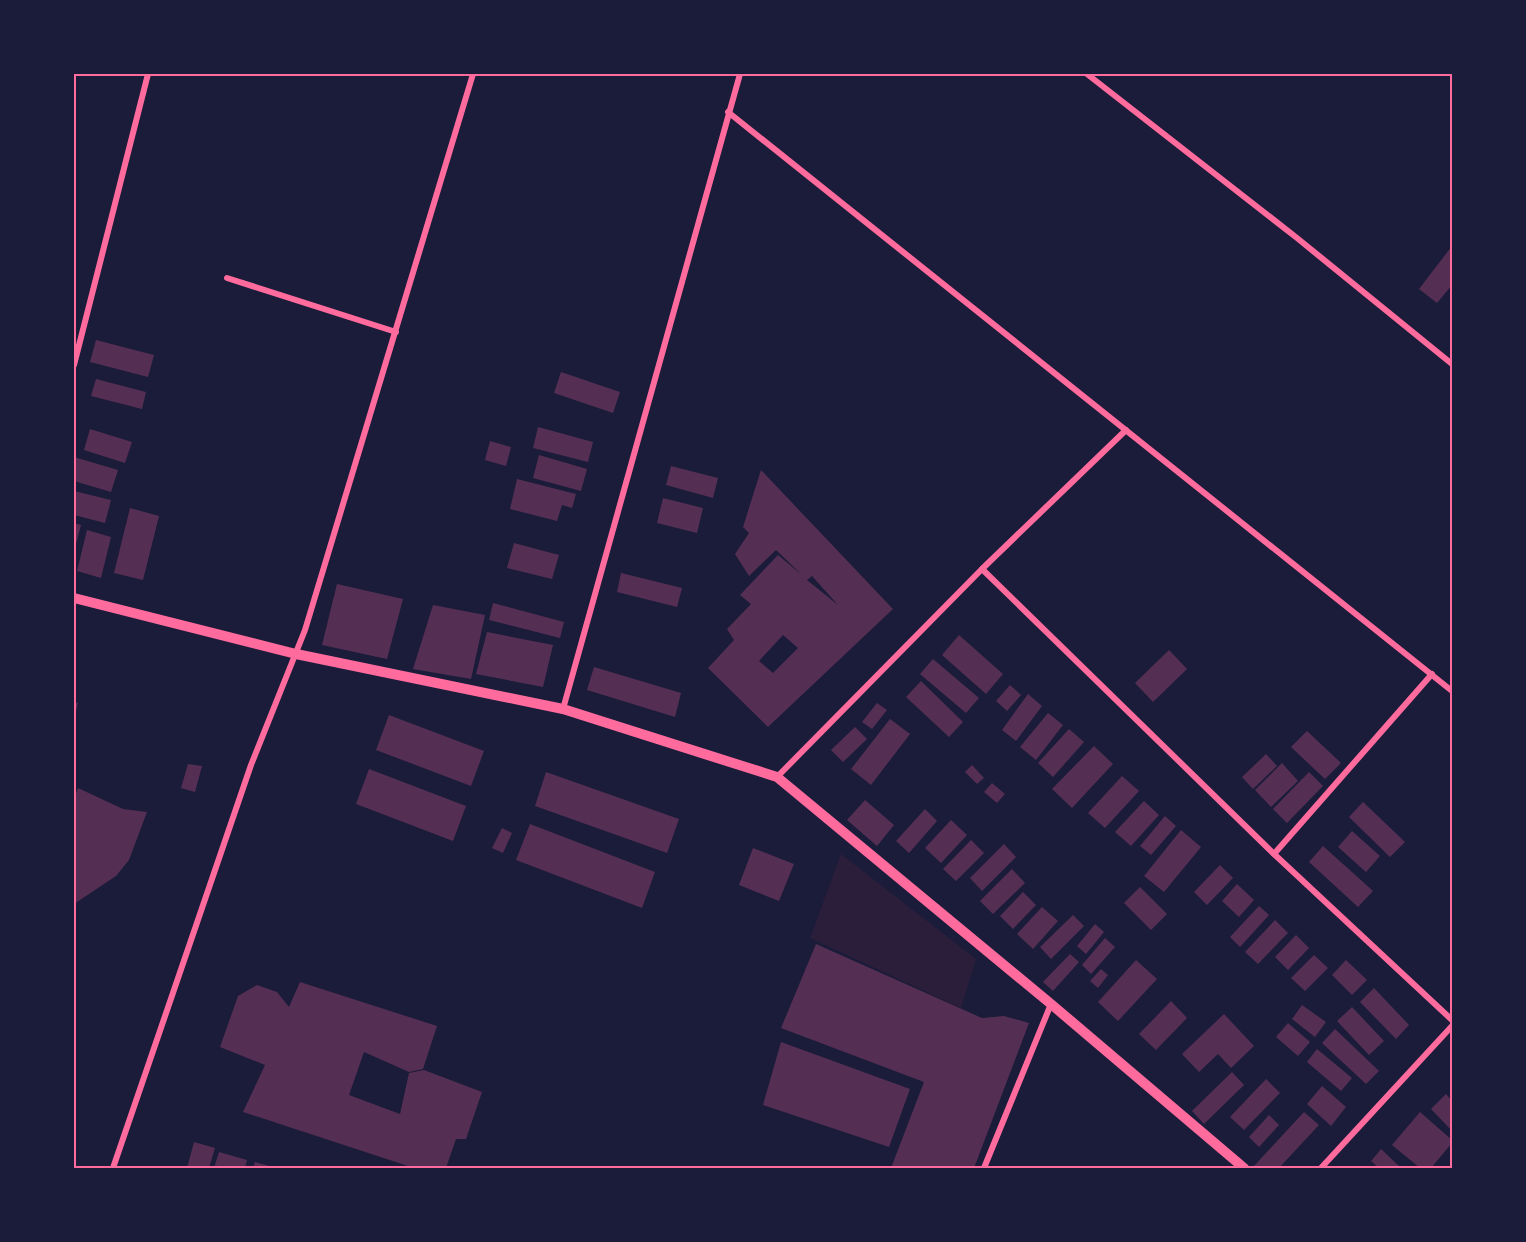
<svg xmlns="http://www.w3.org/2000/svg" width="1526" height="1242" font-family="Inter,sans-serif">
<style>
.green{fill:#2a1e3b}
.building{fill:#542f53;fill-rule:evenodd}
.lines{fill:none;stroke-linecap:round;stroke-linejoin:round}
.minor{stroke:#ff6b9d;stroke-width:6}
.tertiary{stroke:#ff6b9d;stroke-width:10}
.neatline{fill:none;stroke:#ff6b9d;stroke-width:2}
</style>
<rect width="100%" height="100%" fill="#1b1b3a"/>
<!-- green -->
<path class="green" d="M841,854L976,959L961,1008L810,938Z"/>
<!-- building -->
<g class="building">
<path d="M1452,246V285L1437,303L1419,289Z"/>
<path d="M96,340L154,355L148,377L90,362Z"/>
<path d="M561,372L620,392L613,413L554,393Z"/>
<path d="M96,379L146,392L142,409L91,396Z"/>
<path d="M538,427L593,442L588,462L533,448Z"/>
<path d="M90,429L132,442L125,463L84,450Z"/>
<path d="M490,441L511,447L506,466L485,460Z"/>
<path d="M539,455L587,469L581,491L533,478Z"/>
<path d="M74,457L118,470L111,492L74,481Z"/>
<path d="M671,466L718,478L713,498L666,485Z"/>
<path d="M761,470L893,609L768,727L708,668L734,640L727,629L751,604L740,595L778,555L802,575L776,550L749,576L735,554L749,533L743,527ZM812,576L838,605L807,580ZM783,635L798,648L773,673L759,661Z"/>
<path d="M517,479L576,494L572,508L562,505L557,521L510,509Z"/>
<path d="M74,491L111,500L105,523L74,515Z"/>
<path d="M663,498L703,508L697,533L657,523Z"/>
<path d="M130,508L159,516L143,580L114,573Z"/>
<path d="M74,523L81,525L74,552Z"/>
<path d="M87,530L111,537L101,578L77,571Z"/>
<path d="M514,543L559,555L552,579L507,568Z"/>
<path d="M621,573L682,588L677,607L617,592Z"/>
<path d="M337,584L403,599L387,659L322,645Z"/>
<path d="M493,603L564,622L560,638L489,620Z"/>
<path d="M433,605L485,615L471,679L413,669Z"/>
<path d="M487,632L553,645L543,687L476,674Z"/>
<path d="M959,635L1003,674L986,694L942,655Z"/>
<path d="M1169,650L1187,669L1153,702L1135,683Z"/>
<path d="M933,659L979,698L966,713L920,674Z"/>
<path d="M594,667L681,693L675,717L587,690Z"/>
<path d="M921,681L963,722L949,737L906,697Z"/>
<path d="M1010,685L1021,695L1007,711L996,701Z"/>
<path d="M1028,694L1042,706L1016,741L1002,730Z"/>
<path d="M74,702L78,703L74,720Z"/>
<path d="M877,703L887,710L872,729L862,722Z"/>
<path d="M1048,713L1063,725L1036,760L1020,747Z"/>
<path d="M389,715L484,751L471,786L376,750Z"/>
<path d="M890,719L910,734L871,785L851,769Z"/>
<path d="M855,727L867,739L843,762L831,750Z"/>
<path d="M1069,729L1084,742L1053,777L1038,763Z"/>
<path d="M1307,731L1341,763L1325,779L1291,747Z"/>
<path d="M1094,746L1113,764L1072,808L1052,789Z"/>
<path d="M1266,754L1277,766L1253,789L1242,777Z"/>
<path d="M1282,763L1298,781L1271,807L1255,790Z"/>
<path d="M188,764L202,766L195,792L181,788Z"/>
<path d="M972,765L984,778L977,784L965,772Z"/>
<path d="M369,769L466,806L453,841L356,804Z"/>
<path d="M546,772L679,819L667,853L535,806Z"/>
<path d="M1309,772L1323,786L1287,823L1273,809Z"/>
<path d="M1122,776L1139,791L1105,828L1088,813Z"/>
<path d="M992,783L1005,794L997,803L984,792Z"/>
<path d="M78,788L123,809L147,812L129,860L116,876L74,904V799Z"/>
<path d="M865,800L894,825L877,846L847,820Z"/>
<path d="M1144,801L1159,815L1131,846L1115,832Z"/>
<path d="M1363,802L1405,842L1390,857L1349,817Z"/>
<path d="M925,809L937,821L909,853L896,841Z"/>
<path d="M1165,816L1176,826L1151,855L1140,846Z"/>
<path d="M951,820L967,835L941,863L925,848Z"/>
<path d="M530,824L655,872L642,908L516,860Z"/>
<path d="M502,828L512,833L503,853L492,848Z"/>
<path d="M1181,830L1201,847L1164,892L1144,876Z"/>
<path d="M1352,831L1380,856L1366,872L1338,847Z"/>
<path d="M971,840L984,853L956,881L943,869Z"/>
<path d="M1004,844L1016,857L982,891L970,878Z"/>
<path d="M1323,846L1373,891L1358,907L1309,862Z"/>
<path d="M753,848L794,864L779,901L739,885Z"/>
<path d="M1220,865L1233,878L1207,905L1194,892Z"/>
<path d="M1012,869L1025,883L993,914L980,901Z"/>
<path d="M1237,884L1254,900L1239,917L1222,901Z"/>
<path d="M1140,887L1167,914L1151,930L1124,903Z"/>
<path d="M1023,892L1036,905L1013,929L1000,916Z"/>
<path d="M1259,906L1269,915L1240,947L1230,937Z"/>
<path d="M1042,907L1058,921L1033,949L1017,934Z"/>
<path d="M1073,915L1084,926L1051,959L1040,947Z"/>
<path d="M1275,920L1288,933L1258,964L1245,952Z"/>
<path d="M1095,924L1104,932L1086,954L1077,946Z"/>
<path d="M1296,935L1309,948L1288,970L1275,957Z"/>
<path d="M1105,938L1115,947L1091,974L1082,965Z"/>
<path d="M816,944L982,1018L1004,1016L1029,1023L974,1168H891L924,1082L781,1028Z"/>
<path d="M1070,954L1079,962L1053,991L1043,982Z"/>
<path d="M1314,955L1328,968L1305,991L1291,978Z"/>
<path d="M1136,960L1157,979L1118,1021L1098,1002Z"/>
<path d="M1346,960L1367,980L1352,995L1332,975Z"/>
<path d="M1101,969L1108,975L1098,988L1090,981Z"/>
<path d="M300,982L437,1026L423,1069L409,1072L364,1052L349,1095L400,1114L409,1073L424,1070L482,1092L466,1139H456L446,1168H414L243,1112L265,1065L220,1047L238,996L257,985L277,992L289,1007Z"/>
<path d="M1374,988L1409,1025L1396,1039L1360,1002Z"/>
<path d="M1171,1001L1187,1018L1156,1050L1139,1034Z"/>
<path d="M1302,1005L1326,1022L1315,1037L1292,1019Z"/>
<path d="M1352,1007L1384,1041L1369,1055L1337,1021Z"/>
<path d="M1224,1014L1254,1046L1231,1068L1218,1054L1199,1072L1182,1054Z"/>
<path d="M1288,1023L1310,1042L1298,1056L1276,1037Z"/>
<path d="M1335,1029L1379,1071L1366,1084L1322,1043Z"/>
<path d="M781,1042L910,1089L889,1147L763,1105Z"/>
<path d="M1317,1049L1352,1078L1341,1091L1307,1062Z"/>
<path d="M1232,1072L1244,1085L1204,1124L1192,1111Z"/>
<path d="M1266,1079L1280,1093L1244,1130L1230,1117Z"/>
<path d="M1322,1086L1346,1107L1331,1126L1307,1104Z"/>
<path d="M1446,1094L1452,1101V1131L1431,1109Z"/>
<path d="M1304,1112L1319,1125L1279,1168H1254L1253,1167Z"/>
<path d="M1420,1112L1452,1140V1143L1431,1168H1420L1392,1145Z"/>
<path d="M1269,1115L1279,1125L1259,1147L1249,1137Z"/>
<path d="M194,1142L215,1148L209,1168H187Z"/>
<path d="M1381,1149L1400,1167L1398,1168H1379L1371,1161Z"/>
<path d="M219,1152L247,1160L245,1168H214Z"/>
<path d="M255,1162L276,1168H253Z"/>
</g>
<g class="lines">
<!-- minor -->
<g class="minor">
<path d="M1087,74L1297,238L1452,364"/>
<path d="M728,112L1452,691"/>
<path d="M227,278L396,332"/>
<path d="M74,365L148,74"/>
<path d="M982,569L1274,854L1452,1020"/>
<path d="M563,709L740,74"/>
<path d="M777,777L982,569L1126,430"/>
<path d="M1274,854L1432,674"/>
<path d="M113,1168L251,765L305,630L473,74"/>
<path d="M984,1168L1051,1004"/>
<path d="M1321,1168L1452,1026"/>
</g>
<!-- tertiary -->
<path class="tertiary" d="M74,598L296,654L563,709L777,777L1051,1004L1244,1168"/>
</g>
<!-- border -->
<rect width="1526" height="1242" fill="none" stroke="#1b1b3a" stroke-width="150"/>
<rect x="75" y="75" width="1376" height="1092" class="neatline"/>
</svg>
